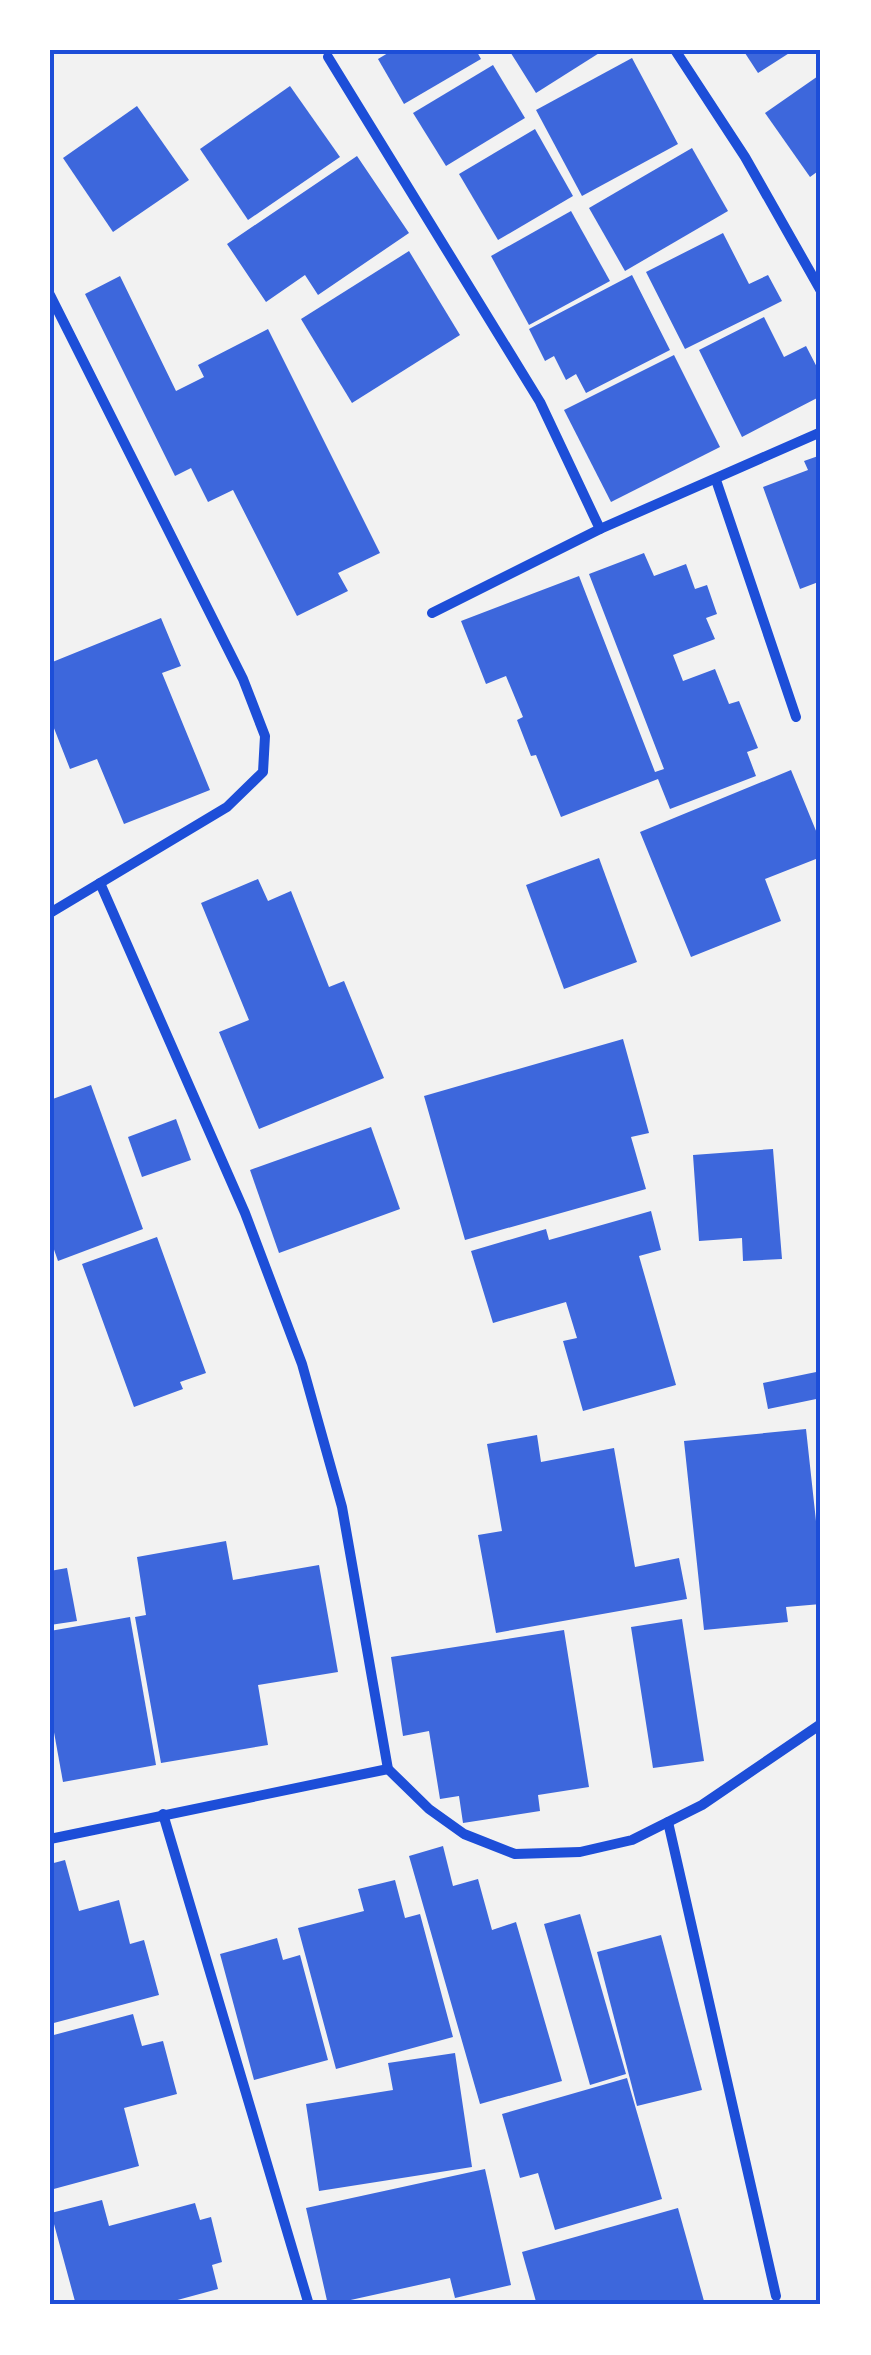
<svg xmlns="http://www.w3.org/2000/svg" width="871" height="2355" font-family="Barlow,sans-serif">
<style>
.building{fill:#3d67dc}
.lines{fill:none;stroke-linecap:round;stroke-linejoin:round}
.minor{stroke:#1d4ed8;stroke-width:10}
.neatline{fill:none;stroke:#1d4ed8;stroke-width:4}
</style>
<rect width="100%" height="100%" fill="#f2f2f2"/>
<!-- building -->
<g class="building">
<path d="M393,50H476L481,59L404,104L378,59Z"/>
<path d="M509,50H604L536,93Z"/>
<path d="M743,50H794L758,73Z"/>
<path d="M632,58L678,144L582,196L536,110Z"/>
<path d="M493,65L525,118L446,166L413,113Z"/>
<path d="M821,74V169L810,177L765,113Z"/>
<path d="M290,86L340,157L248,220L200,149Z"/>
<path d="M137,106L189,180L113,232L63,158Z"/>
<path d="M535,129L573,196L498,240L459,174Z"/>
<path d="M692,148L728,211L625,271L589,208Z"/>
<path d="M357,156L409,233L318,295L305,275L266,302L227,244Z"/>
<path d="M571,211L610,281L529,325L491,256Z"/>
<path d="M723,233L749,284L768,275L782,301L685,349L646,272Z"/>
<path d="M409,251L460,335L352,403L301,319Z"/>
<path d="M632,275L670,350L586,393L576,374L566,380L554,356L545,361L529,329Z"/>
<path d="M120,276L176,391L204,377L198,365L268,329L380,553L338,573L348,591L297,616L233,490L208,502L191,468L175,476L85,294Z"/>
<path d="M764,317L784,357L806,346L821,375V396L742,437L699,350Z"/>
<path d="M674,355L720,447L611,502L564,410Z"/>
<path d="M821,455V581L800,589L763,487L808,470L804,461Z"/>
<path d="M644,553L654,576L686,564L695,589L707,585L717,614L706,618L715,639L673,655L683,681L715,669L729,704L739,701L758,748L747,752L756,776L670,809L658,779L561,817L536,755L531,756L517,720L523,717L506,676L486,684L461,621L579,576L655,772L664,769L589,574Z"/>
<path d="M161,618L181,666L162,673L210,790L124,824L97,759L70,769L50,718V663Z"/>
<path d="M791,770L821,843V857L765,879L781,921L691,957L640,832Z"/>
<path d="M599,858L637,962L564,989L526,885Z"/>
<path d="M258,879L268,901L291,891L329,987L344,981L384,1078L259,1129L219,1032L249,1020L201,903Z"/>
<path d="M623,1039L649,1133L631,1137L646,1189L465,1240L424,1096Z"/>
<path d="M91,1085L143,1229L58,1261L50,1238V1100Z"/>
<path d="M176,1119L191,1160L142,1177L128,1137Z"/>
<path d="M371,1127L400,1209L279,1253L250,1170Z"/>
<path d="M773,1149L782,1259L743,1261L742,1238L699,1241L693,1155Z"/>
<path d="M651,1211L661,1250L639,1256L676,1385L583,1411L563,1341L577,1338L566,1302L493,1323L471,1251L546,1229L549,1240Z"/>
<path d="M157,1237L206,1373L180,1382L183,1389L134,1407L82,1264Z"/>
<path d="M821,1371V1398L768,1409L763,1383Z"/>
<path d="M806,1429L816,1521L821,1520V1604L786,1607L788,1622L704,1630L684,1441Z"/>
<path d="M537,1435L541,1462L614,1448L635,1567L679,1558L687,1599L496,1633L478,1535L502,1531L487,1444Z"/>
<path d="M226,1541L233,1580L319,1565L338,1672L258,1685L268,1745L161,1763L135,1617L146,1615L137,1557Z"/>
<path d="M67,1568L77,1621L50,1625V1571Z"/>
<path d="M130,1617L156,1765L63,1782L50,1710V1631Z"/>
<path d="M682,1619L704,1761L653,1768L631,1627Z"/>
<path d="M564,1630L589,1787L538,1795L540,1811L463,1823L459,1796L440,1799L429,1731L403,1736L391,1657Z"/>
<path d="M443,1846L453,1886L478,1879L492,1930L516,1922L562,2081L480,2104L409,1856Z"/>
<path d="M65,1860L79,1911L119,1900L130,1944L144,1940L159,1995L50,2024V1864Z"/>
<path d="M395,1880L405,1918L420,1914L453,2037L336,2069L298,1928L364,1911L358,1889Z"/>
<path d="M580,1914L626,2074L590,2085L544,1924Z"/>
<path d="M661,1935L702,2090L637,2106L597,1952Z"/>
<path d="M277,1938L283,1960L300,1955L328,2060L254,2080L220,1954Z"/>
<path d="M133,2014L142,2046L163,2041L177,2094L124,2108L139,2166L50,2190V2036Z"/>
<path d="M455,2053L472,2167L319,2191L306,2104L393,2090L388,2063Z"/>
<path d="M627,2078L662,2199L555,2230L538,2173L520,2178L502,2114Z"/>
<path d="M485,2169L511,2285L455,2298L450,2278L328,2305L306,2208Z"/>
<path d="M102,2200L109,2226L195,2203L200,2220L211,2217L222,2262L212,2265L218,2289L159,2305H76L51,2213Z"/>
<path d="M678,2208L704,2301L692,2305H537L522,2252Z"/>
</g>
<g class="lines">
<!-- minor -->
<g class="minor">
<path d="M675,50L745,157L821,291"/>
<path d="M328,57L540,402L600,529"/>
<path d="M50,295L243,679L265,736L263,772L227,807L50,913"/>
<path d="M716,480L796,717"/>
<path d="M432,613L600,529L821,432"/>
<path d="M100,883L245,1213L302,1364L342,1507L388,1769L429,1809L464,1834L515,1854L580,1852L632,1840L702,1805L821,1724"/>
<path d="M163,1814L309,2305"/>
<path d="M668,1822L776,2296"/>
<path d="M50,1839L388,1769"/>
</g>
</g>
<!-- border -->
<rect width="871" height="2355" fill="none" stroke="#ffffff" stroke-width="105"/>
<rect x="52" y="52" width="766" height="2250" class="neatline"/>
</svg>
